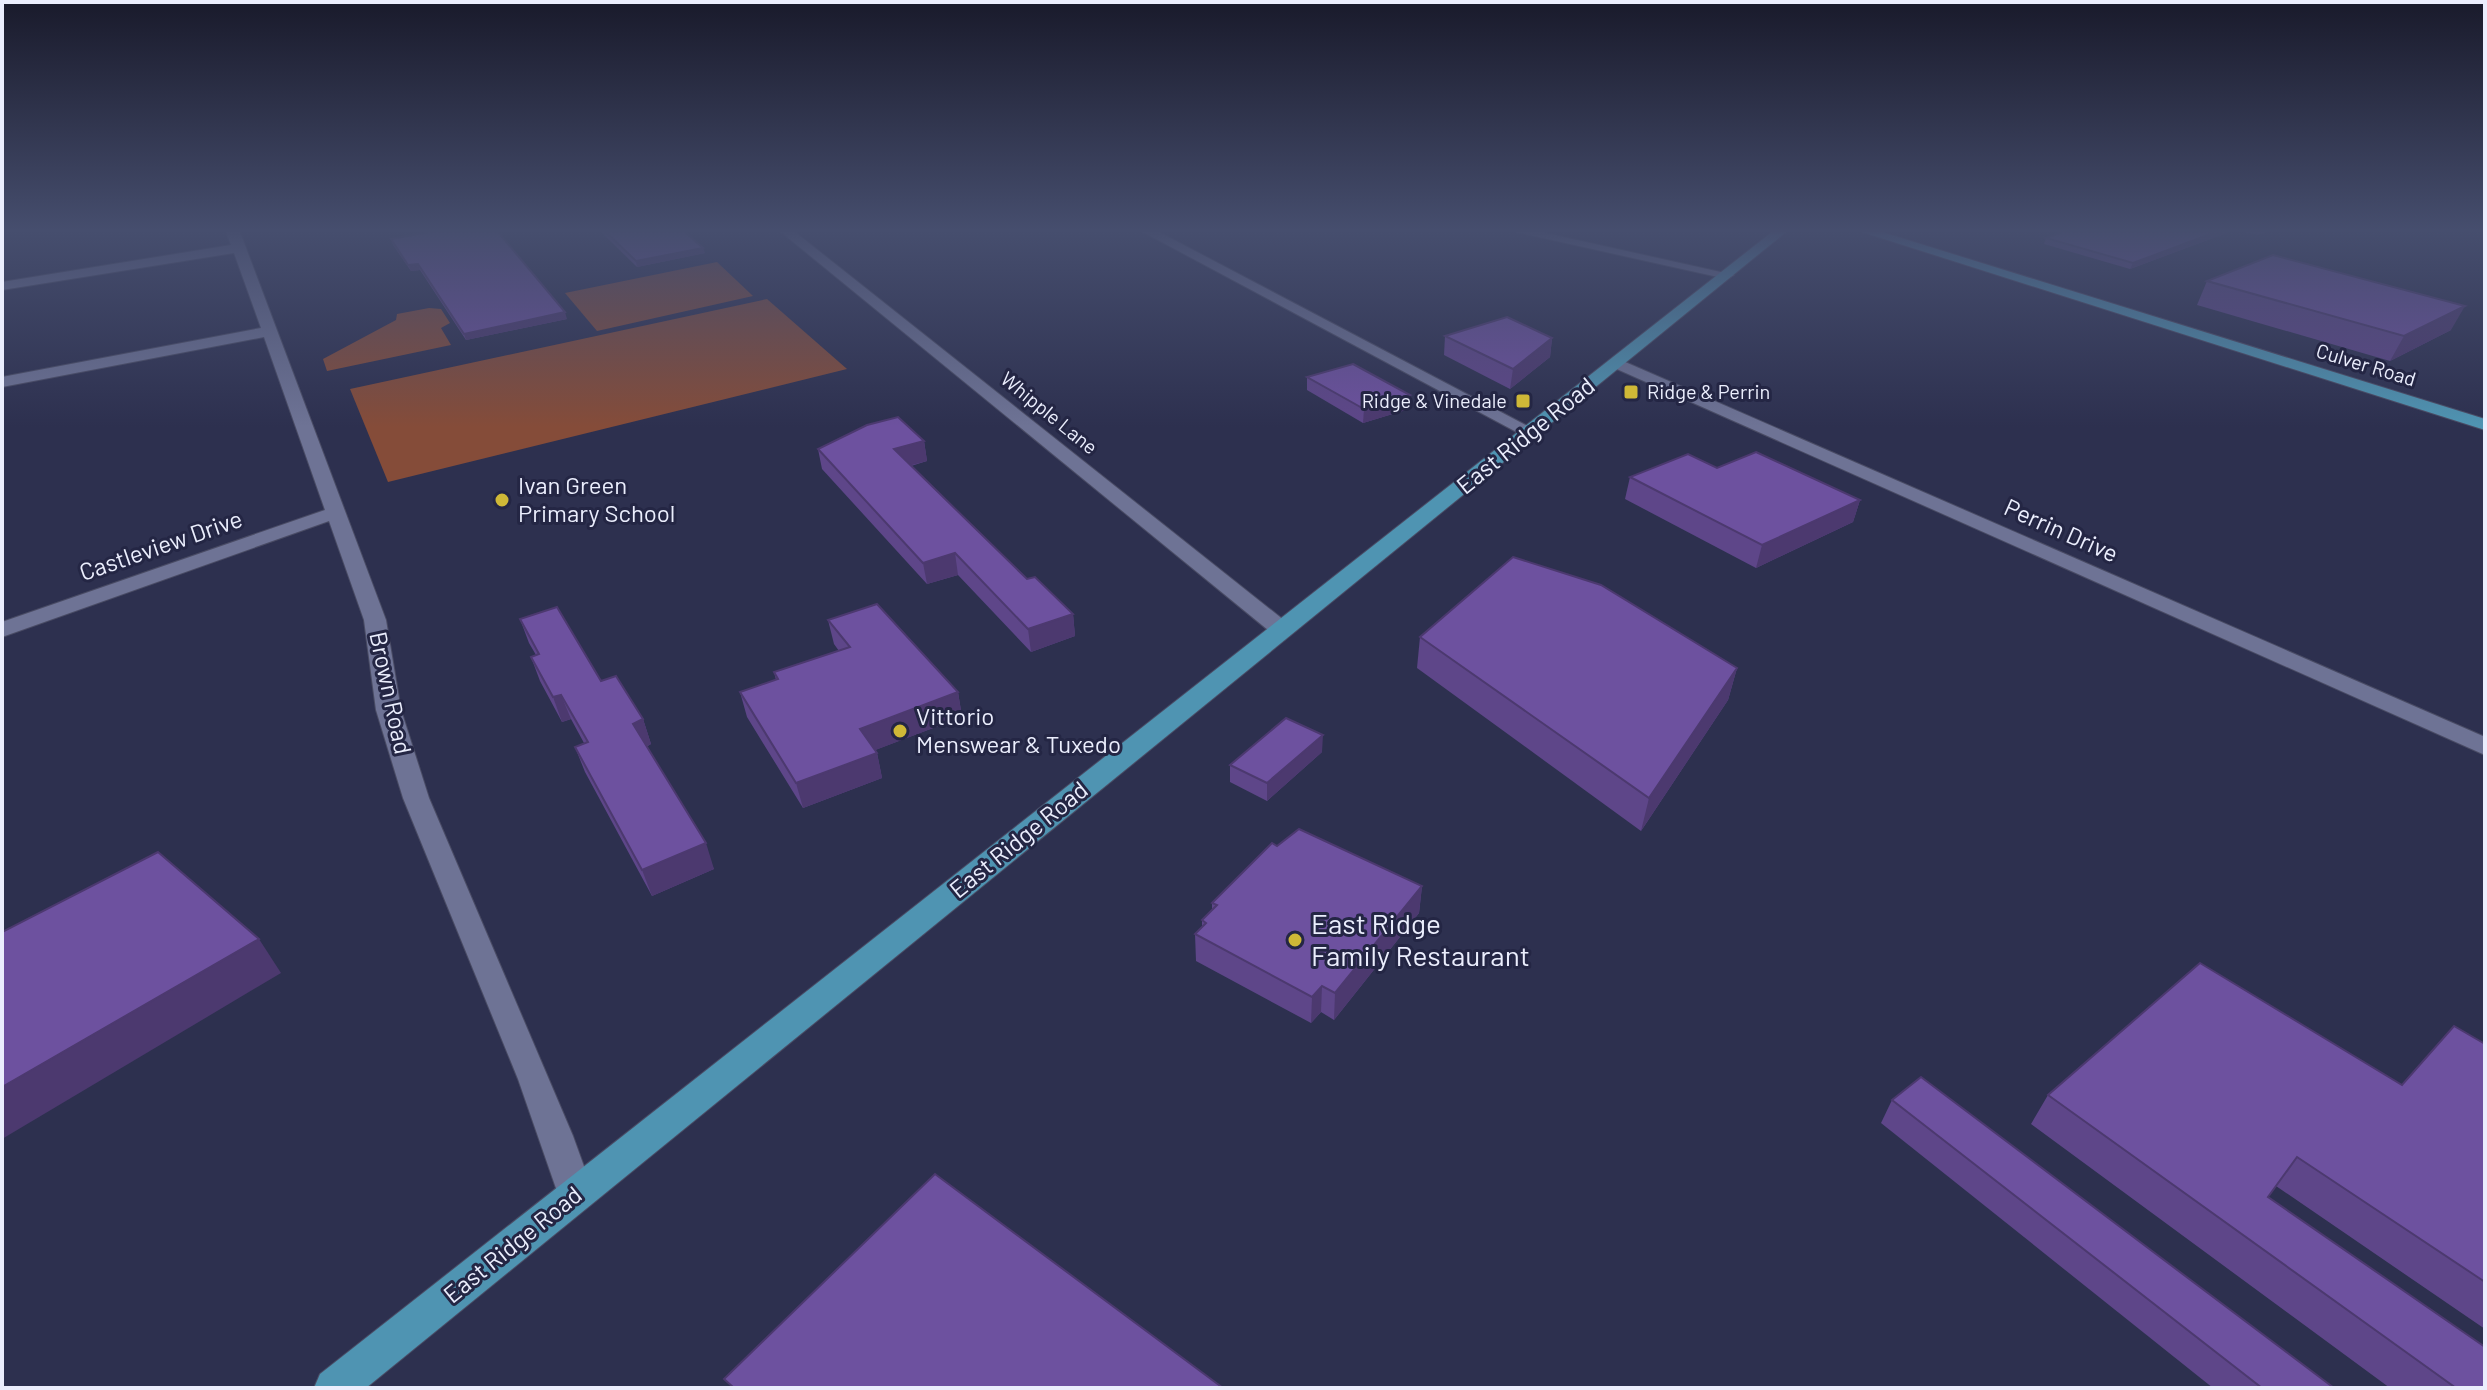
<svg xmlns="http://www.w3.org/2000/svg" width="2487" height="1390" font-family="Barlow,sans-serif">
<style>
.green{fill:#854c39}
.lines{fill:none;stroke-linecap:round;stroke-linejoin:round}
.minor-casing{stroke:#494b64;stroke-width:2}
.major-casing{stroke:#494b64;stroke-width:2}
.minor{fill:#6e7395;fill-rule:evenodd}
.major{fill:#4f94b2;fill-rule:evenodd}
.wall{fill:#5e4689}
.shaded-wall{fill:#4c396f}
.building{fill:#6d519f;stroke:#4c396f;stroke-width:2}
.poi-dot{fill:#cfb837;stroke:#242644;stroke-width:3}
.labels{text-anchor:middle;stroke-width:6;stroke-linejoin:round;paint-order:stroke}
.far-street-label{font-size:20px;fill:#ebeefd;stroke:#242644}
.far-poi-label{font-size:20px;fill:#ebeefd;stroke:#242644;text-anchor:start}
.street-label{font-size:24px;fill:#ebeefd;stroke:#242644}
.poi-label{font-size:24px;fill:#ebeefd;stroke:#242644;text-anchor:start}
.near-poi-label{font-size:28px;fill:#ebeefd;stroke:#242644;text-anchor:start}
</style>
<rect width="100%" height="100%" fill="#2d304f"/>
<!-- green -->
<g class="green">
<path d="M717,262L753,296L597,331L565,293Z"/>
<path d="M767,299L847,369L388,482L350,389Z"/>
<path d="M429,308L441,309L450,323L441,328L451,345L327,371L323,359L396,320L397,314Z"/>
</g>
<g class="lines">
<!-- minor casing -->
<g class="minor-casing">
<g id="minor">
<path d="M226,232H240L386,620L401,710L429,798L573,1136L594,1194L589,1205L576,1210L563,1205L558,1194L518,1079L403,798L376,710L364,620L329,521L2,637V622L325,510L264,337L2,387V377L261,328L234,253L2,290V282L231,245Z"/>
<path d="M781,232H795L1290,625L1293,630L1290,635H1274Z"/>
<path d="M1143,232H1159L1539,432L1530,437L1524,436Z"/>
<path d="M1516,232H1541L1734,275L1727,279Z"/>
<path d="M1616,358L2485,737V755L1610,366L1608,363Z"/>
</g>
</g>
<!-- major casing -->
<g class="major-casing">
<g id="major">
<path d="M1772,232H1786L366,1388H314L320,1374Z"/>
<path d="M1862,232H1882L2485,419V430Z"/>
</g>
</g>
<!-- minor -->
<use href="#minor" class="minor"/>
<!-- major -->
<use href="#major" class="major"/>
</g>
<!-- wall -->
<g class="wall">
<path d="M601,232H685L705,253L637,267Z"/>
<path d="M2063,232H2229L2130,269L2044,244L2046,238Z"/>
<path d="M2245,232H2267L2258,235Z"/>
<path d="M391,239L567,319L466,340L420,270L411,271L393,245Z"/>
<path d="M2207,281L2451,330L2390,361L2197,305Z"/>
<path d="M1445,336L1552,338L1550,357L1510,389L1444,355Z"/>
<path d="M1307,377L1410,395L1409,409L1363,423L1307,390Z"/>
<path d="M924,441L927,461L911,466L1027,579L1073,614L1075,636L1031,652L958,575L927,584L822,469L818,449Z"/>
<path d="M1630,477L1860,500L1853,522L1756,568L1625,499Z"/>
<path d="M520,619L601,681L643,719L651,744L646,747L714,869L652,896L585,772L575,747L584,743L571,719L562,722L540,681L531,657L536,655L529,643Z"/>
<path d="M828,620L958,692L962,717L875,750L877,753L882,778L803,808L747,717L740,692L776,680L774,672L839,651L834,644Z"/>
<path d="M1420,637L1737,668L1728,700L1641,831L1417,668Z"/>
<path d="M1322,752L1267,801L1230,782V765Z"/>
<path d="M1277,846L1422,886L1419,913L1334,1020L1321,1012L1311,1023L1196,961L1195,934L1202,927V920L1212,910V903Z"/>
<path d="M2485,1044V1329L2276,1186L2268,1197L2485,1388H2390L2031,1124L2048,1095L2402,1085Z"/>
<path d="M1892,1100L2334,1388H2213L1881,1123Z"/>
</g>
<!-- shaded-wall -->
<g class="shaded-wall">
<path d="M2216,232H2229L2130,269L2133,263Z"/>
<path d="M703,248L705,253L637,267L636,261Z"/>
<path d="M418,264L420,270L411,271L408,265Z"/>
<path d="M2465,306L2451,330L2390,361L2404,336Z"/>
<path d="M565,312L567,319L466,340L464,334Z"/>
<path d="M1552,338L1550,357L1510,389L1513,369Z"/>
<path d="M1410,395L1409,409L1363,423L1364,409Z"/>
<path d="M924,441L927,461L897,469L894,449Z"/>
<path d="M1860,500L1853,522L1756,568L1762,545Z"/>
<path d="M955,553L958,575L927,584L923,563Z"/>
<path d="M1073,614L1075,636L1031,652L1028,629Z"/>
<path d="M1737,668L1728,700L1641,831L1649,798Z"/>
<path d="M958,692L962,717L865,754L860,729Z"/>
<path d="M561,695L571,719L562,722L553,697Z"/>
<path d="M643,719L651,744L641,749L633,724Z"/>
<path d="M1323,735L1322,752L1267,801V783Z"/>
<path d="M877,753L882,778L803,808L796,783Z"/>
<path d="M706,843L714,869L652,896L642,870Z"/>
<path d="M1422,886L1419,913L1334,1020L1335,993Z"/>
<path d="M259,939L281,973L2,1139V1087Z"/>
<path d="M1322,986L1321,1012L1311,1023L1312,997Z"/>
</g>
<!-- building -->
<g class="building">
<path d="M430,232H498L565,312L464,334L418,264L408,265L391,239Z"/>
<path d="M606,232H685L703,248L636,261Z"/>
<path d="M2063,232H2216L2133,263L2046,238Z"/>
<path d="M2273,255L2465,306L2404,336L2207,281Z"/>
<path d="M1507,317L1552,338L1513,369L1445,336Z"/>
<path d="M1353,364L1410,395L1364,409L1307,377Z"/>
<path d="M898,417L924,441L894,449L1027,579L1035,577L1073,614L1028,629L955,553L923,563L818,449L867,425Z"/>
<path d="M1756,452L1860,500L1762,545L1630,477L1688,454L1717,468Z"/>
<path d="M1513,557L1601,585L1737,668L1649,798L1420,637Z"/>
<path d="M877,604L958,692L860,729L877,753L796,783L740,692L778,679L774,672L850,647L828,620Z"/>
<path d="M557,607L601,681L616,676L643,719L633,724L706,843L642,870L575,747L588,742L561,695L553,697L531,657L539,654L520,619Z"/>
<path d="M1286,718L1323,735L1267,783L1230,765Z"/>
<path d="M1299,829L1422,886L1335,993L1322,986L1312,997L1195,934L1206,923L1202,920L1217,905L1212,903L1272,843L1277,846Z"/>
<path d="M158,852L259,939L2,1087V932Z"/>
<path d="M2200,963L2402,1085L2454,1026L2485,1044V1282L2297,1157L2268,1197L2485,1347V1388H2456L2048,1095Z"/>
<path d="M1921,1077L2334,1388H2262L1892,1100Z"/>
<path d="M935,1174L1223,1388H734L724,1379Z"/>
</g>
<!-- sky -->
<linearGradient id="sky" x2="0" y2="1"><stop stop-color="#191a2b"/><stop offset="0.54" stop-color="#464e6e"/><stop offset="1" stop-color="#464e6e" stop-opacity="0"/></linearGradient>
<rect width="2487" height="427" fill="url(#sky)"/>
<!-- markers -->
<g class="poi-dot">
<rect x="1623" y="384" width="16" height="16" rx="4"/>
<rect x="1515" y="393" width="16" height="16" rx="4"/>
<circle cx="502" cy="500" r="8"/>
<circle cx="900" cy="731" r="8"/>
<circle cx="1295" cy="940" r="8"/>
</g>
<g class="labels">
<!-- far-street labels -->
<g class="far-street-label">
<text transform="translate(2366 365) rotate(17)" y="7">Culver Road</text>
<text transform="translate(1049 413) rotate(39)" y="7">Whipple Lane</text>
</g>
<!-- far-poi labels -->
<g class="far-poi-label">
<text x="1647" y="399">Ridge &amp; Perrin</text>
<text x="1507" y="408" text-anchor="end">Ridge &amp; Vinedale</text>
</g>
<!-- street labels -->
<g class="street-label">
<text transform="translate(1526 436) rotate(-39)" y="8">East Ridge Road</text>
<text transform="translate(2061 531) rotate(24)" y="8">Perrin Drive</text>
<text transform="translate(161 546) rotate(-19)" y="8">Castleview Drive</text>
<text transform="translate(390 693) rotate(78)" y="8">Brown Road</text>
<text transform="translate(1019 840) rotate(-39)" y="8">East Ridge Road</text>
<text transform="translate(513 1245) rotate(-39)" y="8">East Ridge Road</text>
</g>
<!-- poi labels -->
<g class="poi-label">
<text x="518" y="494">Ivan Green<tspan x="518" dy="28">Primary School</tspan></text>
<text x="916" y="725">Vittorio<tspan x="916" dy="28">Menswear &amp; Tuxedo</tspan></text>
</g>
<!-- near-poi labels -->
<g class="near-poi-label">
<text x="1311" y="934">East Ridge<tspan x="1311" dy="32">Family Restaurant</tspan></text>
</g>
</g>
<!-- border -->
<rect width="2487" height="1390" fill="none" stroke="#ebeefd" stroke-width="8"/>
</svg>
